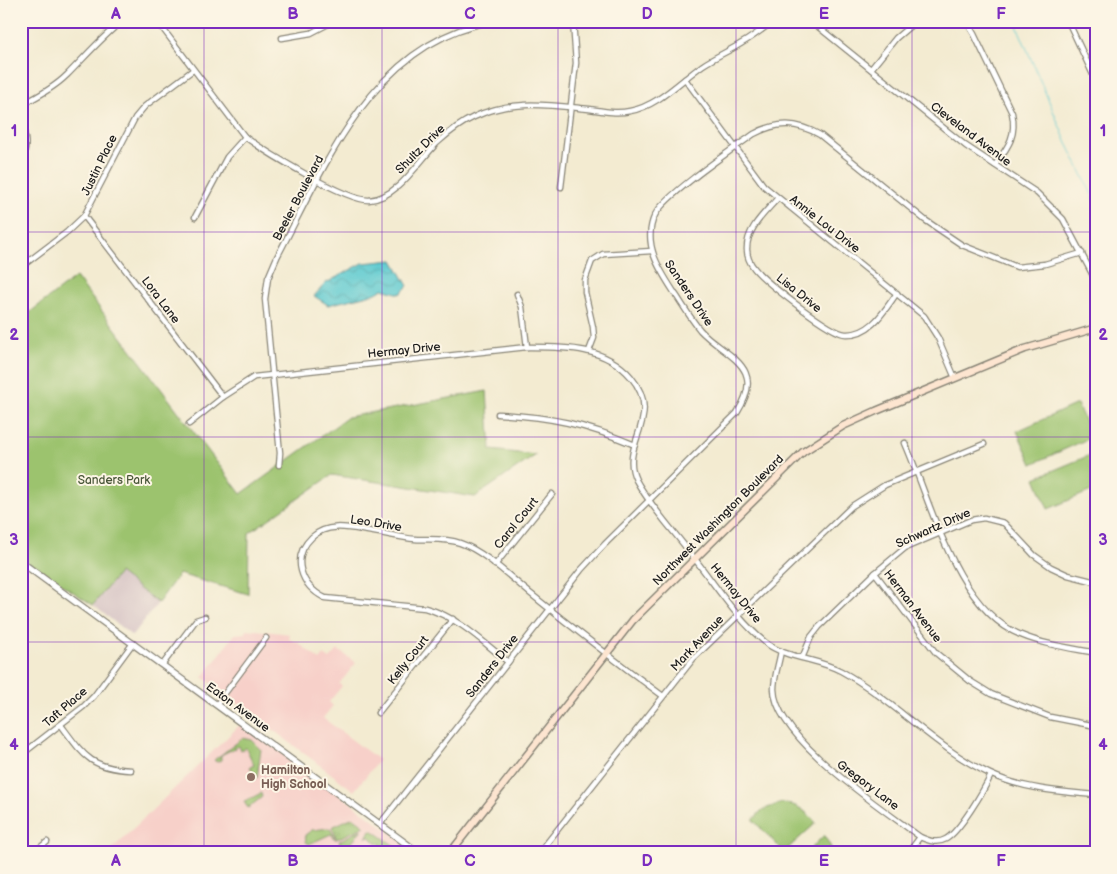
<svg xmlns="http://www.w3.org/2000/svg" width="1117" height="874" font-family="'Balsamiq Sans',sans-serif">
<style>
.built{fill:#f7d0c9}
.industrial{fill:#d2bec1}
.grass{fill:url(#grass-tufts);stroke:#5c7045}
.park{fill:#9cc36e;stroke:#5c7045}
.water{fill:url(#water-waves);stroke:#3c7376}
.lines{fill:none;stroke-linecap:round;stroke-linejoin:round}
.stream{stroke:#5dcad0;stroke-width:1}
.minor-casing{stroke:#888476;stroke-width:7}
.tertiary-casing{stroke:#888476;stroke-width:8}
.secondary-casing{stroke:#888476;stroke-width:9}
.minor{stroke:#fff;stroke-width:4.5}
.tertiary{stroke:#fff;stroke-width:5.5}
.secondary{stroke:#fde5d0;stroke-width:6}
.grid{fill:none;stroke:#7b2cbf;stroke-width:1;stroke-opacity:0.55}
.education-dot{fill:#8d6e63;stroke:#fcf5e5;stroke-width:2}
.labels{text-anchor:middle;stroke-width:4;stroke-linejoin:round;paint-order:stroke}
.street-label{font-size:12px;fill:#1c1c1c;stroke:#fcf5e5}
.park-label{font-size:12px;fill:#495639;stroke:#fcf5e5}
.education-label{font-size:12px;font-weight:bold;fill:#785e54;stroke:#fcf5e5;text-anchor:start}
.neatline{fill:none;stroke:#7b2cbf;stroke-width:2}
.grid-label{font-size:16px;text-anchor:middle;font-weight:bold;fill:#7b2cbf}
</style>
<defs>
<pattern id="grass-tufts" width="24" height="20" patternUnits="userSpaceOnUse" patternTransform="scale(1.25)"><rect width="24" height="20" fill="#9cc36e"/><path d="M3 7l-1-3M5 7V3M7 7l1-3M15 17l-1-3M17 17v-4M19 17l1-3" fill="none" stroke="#86a75f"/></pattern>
<pattern id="water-waves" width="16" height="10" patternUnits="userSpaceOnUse" patternTransform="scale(1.25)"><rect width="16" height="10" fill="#5dcad0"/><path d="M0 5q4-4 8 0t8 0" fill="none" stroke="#50adb2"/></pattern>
</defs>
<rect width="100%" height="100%" fill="#fcf5e5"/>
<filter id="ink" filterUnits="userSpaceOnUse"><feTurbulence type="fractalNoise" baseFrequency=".02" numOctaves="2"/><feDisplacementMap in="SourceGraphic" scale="10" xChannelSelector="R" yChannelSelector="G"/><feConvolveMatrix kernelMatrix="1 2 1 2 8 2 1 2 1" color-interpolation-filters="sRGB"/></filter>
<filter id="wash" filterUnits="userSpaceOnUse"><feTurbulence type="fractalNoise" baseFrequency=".0096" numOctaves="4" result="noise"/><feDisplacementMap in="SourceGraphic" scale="20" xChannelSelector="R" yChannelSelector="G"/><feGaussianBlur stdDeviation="1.12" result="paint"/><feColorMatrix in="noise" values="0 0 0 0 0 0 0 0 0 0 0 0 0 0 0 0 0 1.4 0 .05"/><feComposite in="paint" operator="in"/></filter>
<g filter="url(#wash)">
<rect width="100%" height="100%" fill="#f3ebd1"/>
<!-- built -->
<g class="built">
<path d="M247,629L290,634L289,639L297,642L320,660L324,655L330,659L338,650L356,663L339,684L342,686L329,702L333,706L323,718L379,760L354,791L203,677L235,634L246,633Z"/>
<path d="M242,723L408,845L402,853H108Z"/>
</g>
<!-- industrial -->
<path class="industrial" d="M119,572L158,603L132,636L93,605Z"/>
<!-- grass -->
<g class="grass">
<path d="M243,738L252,740L261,749L257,778L250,767L254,765L246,748L241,750L239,746L221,755V760L216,762L214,760Z"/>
<path d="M261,793L262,797L248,808L244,802Z"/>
<path d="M353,817L365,826L337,839L332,827Z"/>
<path d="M330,828L336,840L331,834L309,844L306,842L305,835L312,830Z"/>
<path d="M362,829L347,849L341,847L339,841Z"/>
<path d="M370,830H372L402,851L392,853L368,836L366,838Z"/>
</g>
<!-- park -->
<g class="park">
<path d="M76,277L241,494L348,417L487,391L491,450L536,455L475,497L332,475L249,533L248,594L179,574L158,603L119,573L93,605L21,558V319Z"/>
<path d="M1077,404L1092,437L1032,464L1017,431Z"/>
<path d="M1095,453L1096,489L1048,509L1035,478Z"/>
<path d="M781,803C798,804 806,811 816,823L784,852L753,820L762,810Z"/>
<path d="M824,835L834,853H807Z"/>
</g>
<!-- water -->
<path class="water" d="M393,260L408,286L400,294L383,289L376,293L328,305L314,296L326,283L363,263Z"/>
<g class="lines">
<!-- stream -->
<g class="stream">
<path d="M1015,21L1065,139L1096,203"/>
<path d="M1002,853L1006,849L1053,853"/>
</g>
</g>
</g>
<g filter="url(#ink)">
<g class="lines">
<!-- minor casing -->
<g class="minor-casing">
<g id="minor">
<path d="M157,21L245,137C266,152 346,201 369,200C398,198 418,162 437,143C448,133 461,123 474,117C513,99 548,105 589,109C602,111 616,114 630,111C658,106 680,81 703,65C715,57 729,51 742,43C753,37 763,29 773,21"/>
<path d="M811,21L966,146L1037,193L1063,219L1096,281"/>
<path d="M966,21L974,34L1012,113C1017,136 1008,147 995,165"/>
<path d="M1068,21L1096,81"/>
<path d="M282,38L311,33L334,21"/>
<path d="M871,69L896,38L916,21"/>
<path d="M685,79L764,186L924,316L938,338L955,378"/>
<path d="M21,105C37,97 54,88 67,75C85,57 101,38 122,21"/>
<path d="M21,123C26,137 28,148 21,162"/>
<path d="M561,187L576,63L573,21"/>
<path d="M777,199C765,213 746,229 747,250C747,256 750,263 754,268C764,281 831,334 846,334C871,335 884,311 897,293"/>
<path d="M84,216L223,397"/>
<path d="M195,217L227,157L245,137"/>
<path d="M21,267L67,232L84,216L135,118L145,106L193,70"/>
<path d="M517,294L522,307L527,347"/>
<path d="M589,351L594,338L593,327L585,292V280L592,261L603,254L652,251"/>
<path d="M498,414C551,417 585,424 635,445"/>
<path d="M189,424L223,397L254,377L527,347C564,347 605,346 631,377C665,418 618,444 636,480C650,506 673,530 691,554C715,584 736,619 766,643C785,658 819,659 841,671C894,700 935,748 990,774C1022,789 1061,792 1096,795"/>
<path d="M905,443C931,502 956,609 1021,635C1045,645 1071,648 1096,653"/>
<path d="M279,465L280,453L265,299L268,278L277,257C328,161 373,42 493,21"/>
<path d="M495,565L552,494"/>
<path d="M875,573L936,653L970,681L991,694L1050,717L1096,726"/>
<path d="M781,651C779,663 774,677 774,689C775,739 882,808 920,837C929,841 937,844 946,839C960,831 984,790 991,775"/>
<path d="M803,656L811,637L819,627L875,573L905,548L971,520L984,518L1004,523L1034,555L1051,567L1068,575L1096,582"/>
<path d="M508,662C482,641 458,617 425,608L325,598C301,586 290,558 312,537C329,521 353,529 374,532C387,534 401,538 415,539C430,540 446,538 460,543C484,551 511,578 531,594C574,629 618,663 663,696"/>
<path d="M163,664L196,620L205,617"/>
<path d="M217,704L266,638"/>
<path d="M378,713L453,619"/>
<path d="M61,725C84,756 90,768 131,770"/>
<path d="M21,755L83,707L94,696L133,643"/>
<path d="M380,824L581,570L605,544L737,413C768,365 725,357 700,330C691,319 684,307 676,295C661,272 641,244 655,215C665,195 733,149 754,134C778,121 797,122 820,135L925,220L962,245L1017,267L1045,264L1082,253"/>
<path d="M33,853L47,842"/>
<path d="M539,853L693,659L852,506L885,485L984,444"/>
<path d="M908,853L920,837"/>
</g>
</g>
<!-- tertiary casing -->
<g class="tertiary-casing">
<path id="tertiary" d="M21,562L419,853"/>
</g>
<!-- secondary casing -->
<g class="secondary-casing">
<path id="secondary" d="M450,853L633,620L803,452L843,426L876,411L1025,349L1096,328"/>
</g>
<!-- minor -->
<use href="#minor" class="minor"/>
<!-- tertiary -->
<use href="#tertiary" class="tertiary"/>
<!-- secondary -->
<use href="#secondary" class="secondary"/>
</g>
</g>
<!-- grid -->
<path class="grid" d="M204,21V853M382,21V853M558,21V853M736,21V853M912,21V853M21,232H1096M21,437H1096M21,642H1096"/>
<!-- markers -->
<circle class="education-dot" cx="251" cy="777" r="5"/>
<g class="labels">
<!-- street labels -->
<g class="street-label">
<text transform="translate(971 134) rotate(37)" y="4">Cleveland Avenue</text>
<text transform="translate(420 149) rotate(-45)" y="4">Shultz Drive</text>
<text transform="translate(99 165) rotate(-64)" y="4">Justin Place</text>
<text transform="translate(298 198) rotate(-62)" y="4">Beeler Boulevard</text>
<text transform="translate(825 224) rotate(38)" y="4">Annie Lou Drive</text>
<text transform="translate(689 293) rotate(56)" y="4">Sanders Drive</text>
<text transform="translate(799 293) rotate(39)" y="4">Lisa Drive</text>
<text transform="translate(161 300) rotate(53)" y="4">Lora Lane</text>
<text transform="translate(404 350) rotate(-6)" y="4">Hermay Drive</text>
<text transform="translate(718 520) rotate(-45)" y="4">Northwest Washington Boulevard</text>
<text transform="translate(376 523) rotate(9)" y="4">Leo Drive</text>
<text transform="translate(516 523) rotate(-51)" y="4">Carol Court</text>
<text transform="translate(933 528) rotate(-24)" y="4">Schwartz Drive</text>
<text transform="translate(736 593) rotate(51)" y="4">Hermay Drive</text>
<text transform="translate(913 606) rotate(53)" y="4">Herman Avenue</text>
<text transform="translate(697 643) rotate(-47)" y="4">Mark Avenue</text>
<text transform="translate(408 660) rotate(-52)" y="4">Kelly Court</text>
<text transform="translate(492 666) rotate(-52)" y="4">Sanders Drive</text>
<text transform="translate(65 707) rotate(-41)" y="4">Taft Place</text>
<text transform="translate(238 707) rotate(36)" y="4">Eaton Avenue</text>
<text transform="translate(868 785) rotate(37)" y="4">Gregory Lane</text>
</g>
<!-- park labels -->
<g class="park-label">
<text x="114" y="484">Sanders Park</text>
</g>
<!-- education labels -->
<g class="education-label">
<text x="261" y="774">Hamilton<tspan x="261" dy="14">High School</tspan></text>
</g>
</g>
<!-- margin -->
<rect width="1117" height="874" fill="none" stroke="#fcf5e5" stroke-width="55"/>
<rect x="28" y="28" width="1062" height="818" class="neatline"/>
<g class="grid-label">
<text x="116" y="19">A</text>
<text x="293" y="19">B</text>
<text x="470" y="19">C</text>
<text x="647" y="19">D</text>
<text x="824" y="19">E</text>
<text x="1001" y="19">F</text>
<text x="14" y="136">1</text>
<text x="1103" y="136">1</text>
<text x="14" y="340">2</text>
<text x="1103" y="340">2</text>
<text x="14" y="545">3</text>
<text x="1103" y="545">3</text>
<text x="14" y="750">4</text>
<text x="1103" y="750">4</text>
<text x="116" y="866">A</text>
<text x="293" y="866">B</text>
<text x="470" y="866">C</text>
<text x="647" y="866">D</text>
<text x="824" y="866">E</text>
<text x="1001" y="866">F</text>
</g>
</svg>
